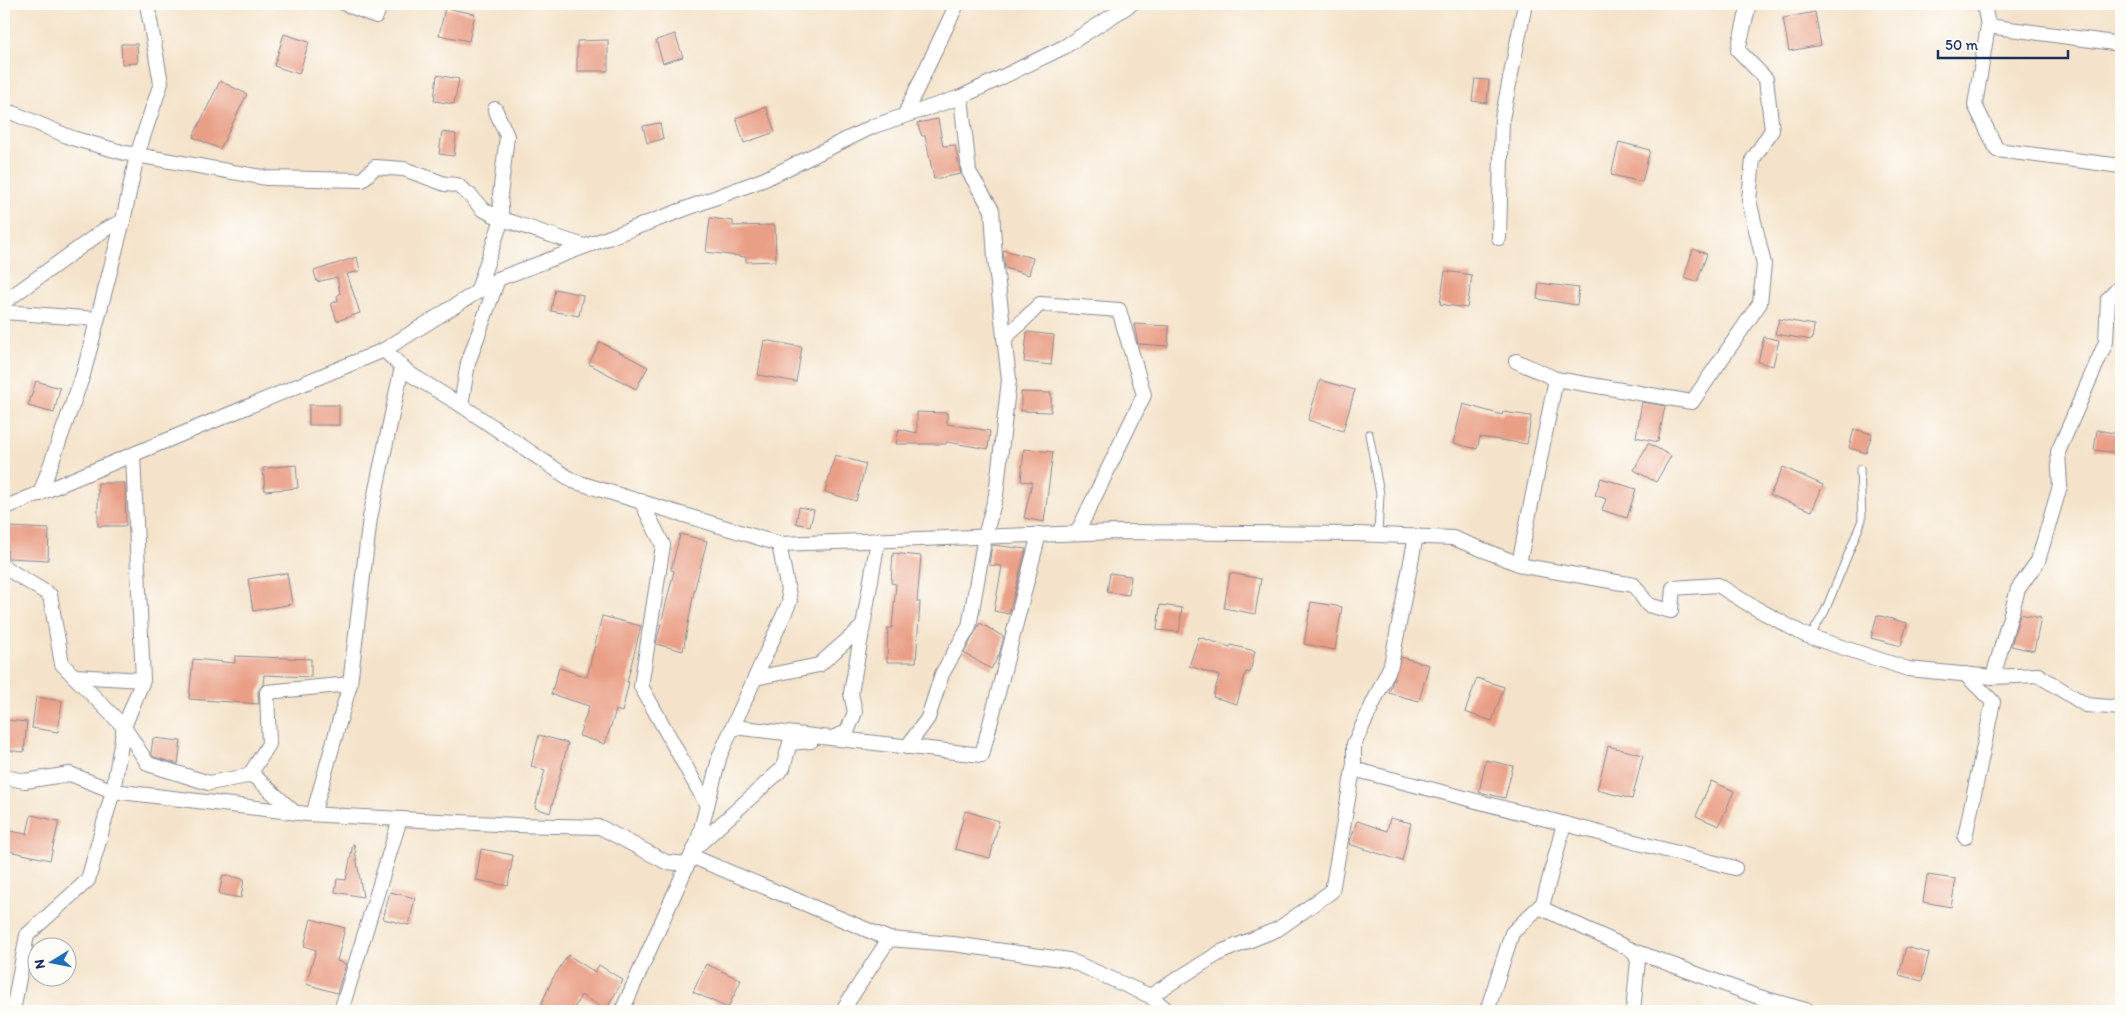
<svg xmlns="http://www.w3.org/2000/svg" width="2125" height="1015" font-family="Itim,sans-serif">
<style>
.building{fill:#e99f86}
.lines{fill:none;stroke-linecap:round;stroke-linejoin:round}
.service-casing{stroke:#888994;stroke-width:9}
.minor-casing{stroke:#888994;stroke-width:16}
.service{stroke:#fff;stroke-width:7}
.minor{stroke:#fff;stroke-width:14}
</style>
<rect width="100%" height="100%" fill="#fdfcf7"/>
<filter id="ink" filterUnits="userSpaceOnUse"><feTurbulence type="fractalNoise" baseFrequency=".02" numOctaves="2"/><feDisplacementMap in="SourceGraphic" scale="10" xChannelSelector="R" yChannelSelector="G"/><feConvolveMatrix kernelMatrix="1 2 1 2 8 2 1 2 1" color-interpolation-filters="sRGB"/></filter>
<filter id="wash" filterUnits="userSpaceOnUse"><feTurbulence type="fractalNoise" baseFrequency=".0096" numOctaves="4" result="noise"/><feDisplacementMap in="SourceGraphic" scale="20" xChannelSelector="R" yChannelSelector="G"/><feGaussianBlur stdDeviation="1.12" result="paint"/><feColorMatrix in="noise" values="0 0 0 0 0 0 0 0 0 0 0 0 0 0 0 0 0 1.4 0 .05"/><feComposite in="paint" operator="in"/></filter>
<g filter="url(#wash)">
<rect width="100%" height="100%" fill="#f4e3ca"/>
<g id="blocks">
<!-- building -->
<g class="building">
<path d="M445,8L475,14L469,41L439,35Z"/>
<path d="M1815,12L1821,45L1789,51L1783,18Z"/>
<path d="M284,34L309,42L299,74L274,66Z"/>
<path d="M675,34L683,57L663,63L656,40Z"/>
<path d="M608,40V71H577V41Z"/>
<path d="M121,44H137L138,63L122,64Z"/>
<path d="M437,75L459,79L454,104L434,101Z"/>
<path d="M1475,79L1489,80L1487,103L1472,101Z"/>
<path d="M220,81L247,94L220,149L193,137Z"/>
<path d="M766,107L775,132L744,143L736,118Z"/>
<path d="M938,119L943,146L955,145L961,174L934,179L925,136H922L917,123Z"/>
<path d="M660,123L663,139L647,143L643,126Z"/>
<path d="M442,132L456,134L454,156L439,154Z"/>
<path d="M1619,142L1650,150L1642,182L1611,175Z"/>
<path d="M710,218L733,221V226L775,225L776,261L746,262V257L706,252Z"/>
<path d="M1693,249L1707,254L1697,282L1684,278Z"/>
<path d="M1003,250L1033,258L1029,275L1005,268Z"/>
<path d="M357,257L360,271L347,274L360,313L337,321L331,303L338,301L337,296L340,294L337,277L317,282L314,271Z"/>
<path d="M1445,271L1472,275L1467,308L1440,304Z"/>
<path d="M1539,283L1579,288L1577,305L1537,299Z"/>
<path d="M555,289L583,295L579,316L551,311Z"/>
<path d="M1779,319L1814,325L1812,340L1775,334Z"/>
<path d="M1134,324L1169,326L1168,346L1138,344Z"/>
<path d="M1027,332L1054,335L1051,365L1024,362Z"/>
<path d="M1764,337L1779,340L1773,366L1758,362Z"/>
<path d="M764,340L802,347L796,382L758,375Z"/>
<path d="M600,342L648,367L636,389L589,364Z"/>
<path d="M1320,380L1355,390L1343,431L1308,420Z"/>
<path d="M36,381L60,388L54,413L28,406Z"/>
<path d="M1021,392L1051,393V412L1021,411Z"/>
<path d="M1642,402L1665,406L1658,442L1636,437Z"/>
<path d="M1463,404L1502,415L1503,412L1531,416L1527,444L1480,437L1477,449L1453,443Z"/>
<rect x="309" y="405" width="30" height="20"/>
<path d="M917,412L947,413V424L990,431L988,449L947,442L946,444H896L899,429L917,433Z"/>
<path d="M1854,429L1872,434L1866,453L1849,448Z"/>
<path d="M2097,430L2119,434L2116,453L2094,450Z"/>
<path d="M1648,443L1671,456L1656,482L1634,470Z"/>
<path d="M1024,449L1053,452L1044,522L1024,518L1032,482L1021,481Z"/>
<path d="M835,455L866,464L856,501L825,492Z"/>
<path d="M296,465L298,488L265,491L263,468Z"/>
<path d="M1783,467L1823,485L1812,511L1770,495Z"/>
<path d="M1601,478L1636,489L1627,518L1602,510L1606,499L1595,495Z"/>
<path d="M98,483H125L126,526H98Z"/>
<path d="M799,507L814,510L810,527L796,523Z"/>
<path d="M8,527L49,529L48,560L7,558Z"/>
<path d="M680,534L707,541L694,592L683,651L656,644L674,571L671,570Z"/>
<path d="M992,545L1026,549L1009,614L994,611L1002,566L989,565Z"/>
<path d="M893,553L921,556L917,602H920L916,662H887L888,628H892L896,584L891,583Z"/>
<path d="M287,573L292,604L253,611L248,579Z"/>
<path d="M1110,573L1131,576L1129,595L1107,592Z"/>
<path d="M1230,573L1261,579L1255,614L1224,608Z"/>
<path d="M1311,602L1342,607L1335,650L1304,644Z"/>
<path d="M1160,605L1182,608L1179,632L1157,630Z"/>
<path d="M2020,614L2041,618L2034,651L2011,646Z"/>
<path d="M1877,615L1907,623L1901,646L1871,638Z"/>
<path d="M602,616L641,626L627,682H629L622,712L616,710L605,744L579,736L589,706L551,694L559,668L587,677Z"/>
<path d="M980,623L1004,637L999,655L991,669L964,653Z"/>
<path d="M1199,637L1230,647L1231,645L1255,651L1250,673L1246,672L1237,704L1213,697L1219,676L1189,666Z"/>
<path d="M235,656L311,659V677L264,675L263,684L258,692L259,704L189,699L193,659L235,663Z"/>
<path d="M1401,657L1429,665L1419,701L1389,693Z"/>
<path d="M1477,678L1504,687L1492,721L1465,712Z"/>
<path d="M36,697L62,701L58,732L32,728Z"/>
<path d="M4,720L27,722L24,752L4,750Z"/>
<path d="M539,735L568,743L550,813L535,808L545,770L531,766Z"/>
<path d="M153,738L181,741L178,764L154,757L151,753Z"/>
<path d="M1608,746L1643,755L1632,799L1597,790Z"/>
<path d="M1486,760L1513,766L1505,798L1479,792Z"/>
<path d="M1711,781L1734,791L1719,826L1696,816Z"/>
<path d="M965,811L999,821L990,858L955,849Z"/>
<path d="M31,815L59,821L50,860L4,850V830L27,834Z"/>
<path d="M1390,818L1411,823L1402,861L1349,844L1357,821L1387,831Z"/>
<path d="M353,844H354L363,897L335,892L337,879L346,880Z"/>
<path d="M481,849L513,855L508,886L476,880Z"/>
<path d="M223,875L244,879L241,898L219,894Z"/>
<path d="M1927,875L1956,879L1951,907L1923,902Z"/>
<path d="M390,892L415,898L409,925L383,919Z"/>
<path d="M311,919L345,928L337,961L346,964L337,993L306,984L316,950L304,946Z"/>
<path d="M1906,947L1929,953L1922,981L1899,975Z"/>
<path d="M568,955L595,972L599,965L623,980L606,1010L581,995L573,1011H538L553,978Z"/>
<path d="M706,964L741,980L728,1008L693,992Z"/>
</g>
</g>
</g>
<g filter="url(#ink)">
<use href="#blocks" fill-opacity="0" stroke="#888994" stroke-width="1"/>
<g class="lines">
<!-- service casing -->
<g class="service-casing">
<g id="service">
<path d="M1369,434L1380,494L1378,535"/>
<path d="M1810,637L1825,611L1862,520L1860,469"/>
</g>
</g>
<!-- minor casing -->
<g class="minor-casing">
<g id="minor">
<path d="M345,4L376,16L381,4"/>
<path d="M1984,4L1988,26L1975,105L1997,150L2121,166"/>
<path d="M1988,26L2121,44"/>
<path d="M4,112L13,113L72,138L125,153L267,178L362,180L375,167L404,169L445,184L457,185L472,197L482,209L502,219L500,195L507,136L495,109"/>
<path d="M904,116L957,4"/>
<path d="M1499,238L1502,119L1525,4"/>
<path d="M477,292L502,219L584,246"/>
<path d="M4,302L104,230L123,221"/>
<path d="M4,312L97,319"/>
<path d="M1005,338L1040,304L1119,310L1144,395L1077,533"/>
<path d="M384,350L410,374L461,405L573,481L779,544L1116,532L1356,534L1453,538L1524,566L1634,585L1648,605L1671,611L1673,588L1718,585L1750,605L1805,635L1908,669L1993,677L2038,675L2086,705L2121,708"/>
<path d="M1516,361L1556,379L1692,402L1760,303L1764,264L1749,200L1753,159L1772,130L1766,79L1738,50L1749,4"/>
<path d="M461,405L468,363L498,279"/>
<path d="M40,494L83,375L123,221L137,155L161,83L147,4"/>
<path d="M641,501L663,545L641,686L707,805"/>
<path d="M4,508L384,350L498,279L765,179L874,126L961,97L1064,47L1131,4"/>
<path d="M1519,564L1556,379"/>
<path d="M4,567L50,595L62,664L124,727L148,764L209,783L253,775L294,812"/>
<path d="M1965,674L1993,702L1965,837"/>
<path d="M74,676L143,680"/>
<path d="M1993,677L2018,589L2038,561L2060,486L2058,452L2106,342L2108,299L2121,286"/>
<path d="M755,678L819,665L863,626L878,540"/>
<path d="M733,727L982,755L1039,534"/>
<path d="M832,738L847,732L855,712L851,693L863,626"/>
<path d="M907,747L928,718L942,674L969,627L985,536L996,495L1009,380L995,258L992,210L969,172L961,97"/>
<path d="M1353,769L1735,868"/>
<path d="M249,776L269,744L267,692L350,684"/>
<path d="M4,777L25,781L70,774L113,791L307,814L515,825L600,827L666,862L688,864"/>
<path d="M315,808L350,684L370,518L402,367"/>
<path d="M696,847L783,768L790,743L811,741"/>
<path d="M691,856L889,939L953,944L1069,960L1150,996L1168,1011"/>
<path d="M1539,907L1632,950L1756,996L1809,1011"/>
<path d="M1632,950L1638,960L1633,1011"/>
<path d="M1150,996L1221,952L1278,929L1332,891L1354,764V744L1391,665L1416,536"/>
<path d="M13,1011L27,935L88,880L113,791L124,727L143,680L133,455"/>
<path d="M341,1011L400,819"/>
<path d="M622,1011L698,841L720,755L790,601L779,544"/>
<path d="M842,1011L889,939"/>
<path d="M1487,1011L1512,933L1543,903L1564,824"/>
</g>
</g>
<!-- service -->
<use href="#service" class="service"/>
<!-- minor -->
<use href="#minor" class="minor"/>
</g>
</g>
<!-- margin -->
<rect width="2125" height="1015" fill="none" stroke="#fdfcf7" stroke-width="20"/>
<!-- north arrow -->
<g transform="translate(52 962) rotate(260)"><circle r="24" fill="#fdfcf7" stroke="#a3aaba"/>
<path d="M0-4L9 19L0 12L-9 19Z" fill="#1f6fb2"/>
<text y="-8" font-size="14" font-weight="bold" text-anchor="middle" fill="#1b2f5e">N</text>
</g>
<!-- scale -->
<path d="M1938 50v8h130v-8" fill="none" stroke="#1b2f5e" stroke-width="2.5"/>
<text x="1945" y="50" font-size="15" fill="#1b2f5e" stroke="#fdfcf7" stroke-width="4" paint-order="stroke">50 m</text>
</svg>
